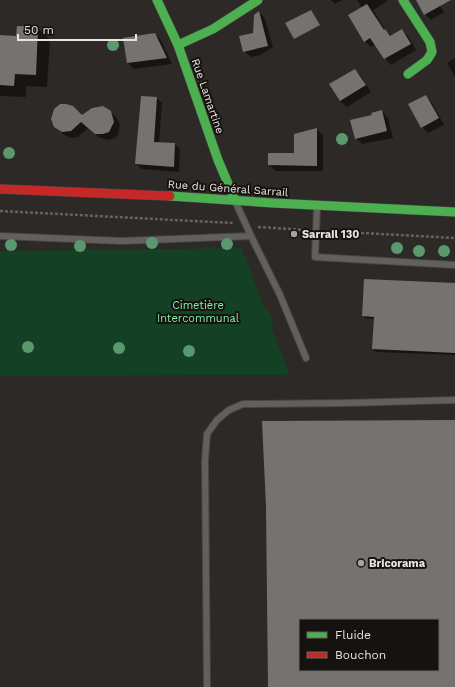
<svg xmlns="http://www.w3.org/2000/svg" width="455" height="687" font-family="'Work Sans',sans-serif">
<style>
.green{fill:#144025}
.shadow{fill:#0007}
.building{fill:#757270;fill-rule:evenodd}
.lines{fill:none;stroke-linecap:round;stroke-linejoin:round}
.lane-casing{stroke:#474442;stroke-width:8}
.fast-casing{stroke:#474442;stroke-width:10}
.jam-casing{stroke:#474442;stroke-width:10}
.path{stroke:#64615f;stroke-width:2.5;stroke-dasharray:3 2;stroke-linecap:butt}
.lane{stroke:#62605e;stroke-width:6}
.fast{stroke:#4caf50;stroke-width:9}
.jam{stroke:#c62828;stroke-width:9}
.tree{fill:#59996d}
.poi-dot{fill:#a6a39f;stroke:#15120f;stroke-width:1.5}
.labels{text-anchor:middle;stroke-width:4;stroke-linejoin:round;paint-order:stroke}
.street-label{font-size:11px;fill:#e8e4e0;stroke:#15120f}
.poi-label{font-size:11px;font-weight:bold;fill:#e8e4e0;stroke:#15120f;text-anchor:start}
.park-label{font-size:11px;fill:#7ef5a7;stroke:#15120f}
</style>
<rect width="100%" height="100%" fill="#2c2926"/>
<!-- green -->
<path class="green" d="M242,248L265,310L268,309L274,325L271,327L290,375L0,376V251Z"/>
<!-- shadow -->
<g class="shadow">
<path d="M331,0H342L335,4Z"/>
<path d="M357,0H387L388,1L373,10L386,31L391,36L402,30L408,36L416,50L391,65L385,58L376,44L371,47L365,41L362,8Z"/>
<path d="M417,0H451L440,6L444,12L431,20L425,14Z"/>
<path d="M259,12L265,19L273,47L260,55L251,57L244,51L254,34Z"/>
<path d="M38,28L50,40L47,87L26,86V97L0,96V36L17,37Z"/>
<path d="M155,34L161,40L172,64L134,69L128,63Z"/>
<path d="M455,58V77L447,63Z"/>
<path d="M355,70L361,76L371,92L347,107L340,101Z"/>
<path d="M426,96L432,103L444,125L428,133L422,127Z"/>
<path d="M157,98L162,103L159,143L175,144L180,149L179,172L142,169L136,164Z"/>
<path d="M54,109L82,116L111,112L117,118L120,125L118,134L115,138L107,140L100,138L88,128L78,137L72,138L64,135L52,122V116Z"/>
<path d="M382,111L388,118L393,138L362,144L356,138L373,116Z"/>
<path d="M317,129L323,136V171H275L269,164L295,154Z"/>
<path d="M455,283V355L376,352L373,349L375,319L366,318L363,315Z"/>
</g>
<!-- building -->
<g class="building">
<path d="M416,0H451L424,15Z"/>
<path d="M367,4L384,30L385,29L390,36L402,29L411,44L384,59L370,38L364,42L348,15Z"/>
<path d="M311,10L320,25L294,39L285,23Z"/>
<path d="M259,11L268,46L243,52L239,36L253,33L254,15Z"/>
<path d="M17,26L38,27L36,75L15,74L14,86L0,85V35L16,36Z"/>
<path d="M155,33L167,58L127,63L123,38Z"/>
<path d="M355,69L366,85L340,101L329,84Z"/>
<path d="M426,95L439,118L421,128L408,104Z"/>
<path d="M141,96L157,97L154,142L175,143L174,167L135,164Z"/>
<path d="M60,104H66L73,106L82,115L92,108L103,106L111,111L114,122L109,132L103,134H95L81,122L71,131L62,132L54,127L51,119L54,109Z"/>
<path d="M382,110L387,131L355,139L350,120L372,115L371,113Z"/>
<path d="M317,128V166L268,165V153H294V134Z"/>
<path d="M364,279L455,283V353L372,349L374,317L362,316Z"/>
<path d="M455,420V687H268L266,507L262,421ZM300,620H438V670H300Z"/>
</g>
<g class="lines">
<!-- lane casing -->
<g class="lane-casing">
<g id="lane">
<path d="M235,201L251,236L280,295L306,358"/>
<path d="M317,207L315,257L455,265"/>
<path d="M0,236L122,241L251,236"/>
<path d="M207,687L205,461L207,434L217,420L229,410L243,404L347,403L455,400"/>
</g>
</g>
<!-- fast casing -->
<g class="fast-casing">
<g id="fast">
<path d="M157,0L178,45L218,160L235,200"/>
<path d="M403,0L430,42L432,52L427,60L408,74"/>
<path d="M178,45L213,29L258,0"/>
<path d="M170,196L273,203L455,212"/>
</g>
</g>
<!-- jam casing -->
<g class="jam-casing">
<path id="jam" d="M0,189L170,196"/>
</g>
<!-- path -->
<g class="path">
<path d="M0,211L233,223"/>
<path d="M258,227L307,230"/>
<path d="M326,231L455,238"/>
</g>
<!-- lane -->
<use href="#lane" class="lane"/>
<!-- fast -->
<use href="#fast" class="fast"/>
<!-- jam -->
<use href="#jam" class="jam"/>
</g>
<!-- trees -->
<g class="tree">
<circle cx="113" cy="45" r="6"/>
<circle cx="342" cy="139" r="6"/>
<circle cx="9" cy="153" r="6"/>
<circle cx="152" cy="243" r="6"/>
<circle cx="227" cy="244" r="6"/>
<circle cx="11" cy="245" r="6"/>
<circle cx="80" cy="246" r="6"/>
<circle cx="397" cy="248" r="6"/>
<circle cx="419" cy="251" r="6"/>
<circle cx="444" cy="251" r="6"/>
<circle cx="28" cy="347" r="6"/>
<circle cx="119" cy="348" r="6"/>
<circle cx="189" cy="351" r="6"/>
</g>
<!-- markers -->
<g class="poi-dot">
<circle cx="294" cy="234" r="4"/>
<circle cx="361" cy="563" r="4"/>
</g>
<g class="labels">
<!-- street labels -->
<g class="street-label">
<text transform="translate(208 96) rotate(71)" y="4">Rue Lamartine</text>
<text transform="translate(228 188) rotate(4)" y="4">Rue du Général Sarrail</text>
</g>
<!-- poi labels -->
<g class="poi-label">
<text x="302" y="238">Sarrail 130</text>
<text x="369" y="567">Bricorama</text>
</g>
<!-- park labels -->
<g class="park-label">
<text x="198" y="309">Cimetière<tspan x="198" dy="13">Intercommunal</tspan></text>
</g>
</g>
<!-- legend -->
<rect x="299" y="619" width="140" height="52" fill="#15120f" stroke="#696663"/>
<rect x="307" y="632" width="20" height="6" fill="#4caf50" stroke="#696663"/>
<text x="335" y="639" font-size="12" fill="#e8e4e0">Fluide</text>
<rect x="307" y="652" width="20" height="6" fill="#c62828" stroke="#696663"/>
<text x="335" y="659" font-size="12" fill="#e8e4e0">Bouchon</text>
<!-- scale -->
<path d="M18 34v6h118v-6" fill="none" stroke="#e8e4e0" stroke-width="2"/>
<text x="24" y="34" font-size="12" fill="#e8e4e0" stroke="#15120f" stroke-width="3" paint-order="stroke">50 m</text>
</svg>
